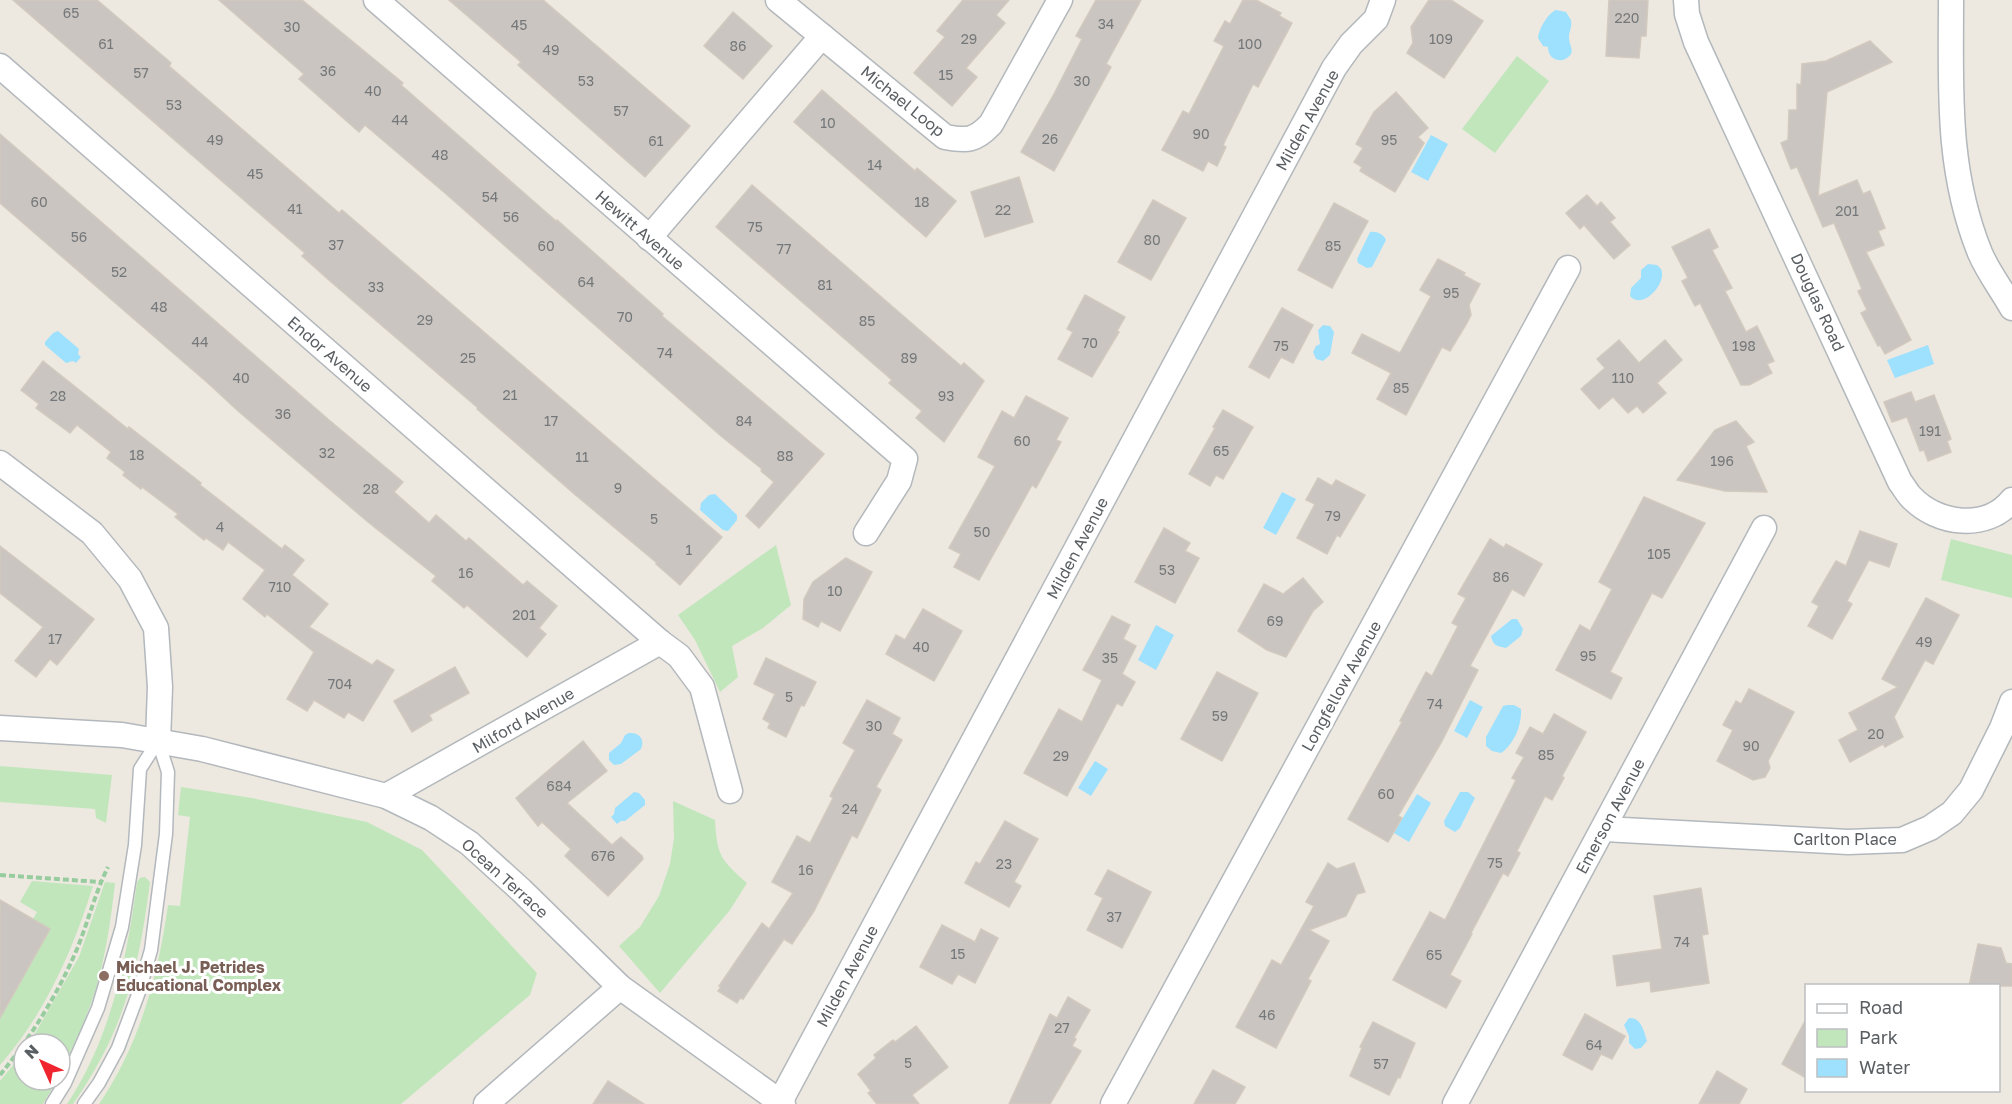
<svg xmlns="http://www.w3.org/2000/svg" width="2012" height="1104" font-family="'Golos Text',sans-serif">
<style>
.green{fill:#c1e6bb}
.water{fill:#9ee1ff}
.building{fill:#cac5c0;stroke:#d2c9bf;stroke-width:1.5}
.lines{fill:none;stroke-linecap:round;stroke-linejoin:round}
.lane-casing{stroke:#b3b8bc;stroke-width:15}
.street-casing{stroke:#b3b8bc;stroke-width:27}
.path{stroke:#97cc9f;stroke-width:4;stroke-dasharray:6 3;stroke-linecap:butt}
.lane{stroke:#fff;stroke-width:12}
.street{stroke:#fff;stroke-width:24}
.education-dot{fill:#8d6e63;stroke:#fff;stroke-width:2}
.labels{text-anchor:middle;stroke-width:6;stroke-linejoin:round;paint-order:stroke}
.number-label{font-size:14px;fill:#75787a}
.street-label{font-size:16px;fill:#595e62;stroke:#fff}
.education-label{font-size:16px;font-weight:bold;fill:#785e54;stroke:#fff;text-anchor:start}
</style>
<rect width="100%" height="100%" fill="#ede9e0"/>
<!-- green -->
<g class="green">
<path d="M1517,56L1549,81L1495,153L1462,129Z"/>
<path d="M1951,539L2012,555V598L1941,580Z"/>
<path d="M776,545L791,605L763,628L732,646L738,677L720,692L695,640L678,615Z"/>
<path d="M0,766L112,775L106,823L96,818L95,809L0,802Z"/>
<path d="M181,787L252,798L367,822L422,850L537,973L530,995L401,1104H99C140,1044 158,976 168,905L180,906L190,817L178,815Z"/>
<path d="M673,801L715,820C717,856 721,860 747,883L730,910L660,993L619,946L640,927L659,896L670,864L674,838Z"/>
<path d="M145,877L150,882C139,969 124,1031 73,1104H67C111,1038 127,958 137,882L140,878Z"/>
<path d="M32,881L93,886C73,950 45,1014 0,1065V1018L50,929L33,919L37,912L20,902Z"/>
<path d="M105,882L115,883C111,919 106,954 96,988C87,1018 73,1046 60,1074V1044H29L79,957Z"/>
<path d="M24,1052V1080H57L43,1104H0V1081Z"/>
</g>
<!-- water -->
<g class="water">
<path d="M1556,10L1566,12L1571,20C1572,26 1570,30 1569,35C1568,47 1579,53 1563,60C1554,61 1548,56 1548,47L1543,46L1538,38C1539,29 1547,14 1556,10Z"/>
<path d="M1431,135L1448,144L1428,181L1411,172Z"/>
<path d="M1370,232C1377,231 1383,234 1386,240L1372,267L1367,268L1358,263L1357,259Z"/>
<path d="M1648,264L1657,265C1660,268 1662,269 1662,273C1664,286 1642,310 1630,296L1631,288L1641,278V270Z"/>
<path d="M1323,325L1330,326L1334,332L1330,355L1323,361L1316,359L1313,352L1316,346L1320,344L1318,330Z"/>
<path d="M58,331L79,349L78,354L81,357L76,363L73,361L66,363L45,345V342L53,333Z"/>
<path d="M1928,345L1934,364L1895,378L1887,360Z"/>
<path d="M1282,492L1296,499L1276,535L1263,528Z"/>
<path d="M715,494L737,515V520L728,531L723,530L700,510L701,503L709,495Z"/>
<path d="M1512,619H1517L1523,629L1521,636L1506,648C1497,646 1493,646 1491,636Z"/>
<path d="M1156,625L1174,635L1156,670L1138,660Z"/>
<path d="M1470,700L1483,707L1467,738L1454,731Z"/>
<path d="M1507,705H1514L1521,709C1522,725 1514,744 1501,753L1492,751L1486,746V737L1503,706Z"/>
<path d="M629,733C640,732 645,740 641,749L621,764L614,765L609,760V753L621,743L625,735Z"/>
<path d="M1095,761L1108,769L1091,796L1078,788Z"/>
<path d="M634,792L639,793L645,800V805L625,821H621L617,824L611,817L614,814L615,808Z"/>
<path d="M1460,792H1468L1475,798L1460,828L1455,832L1445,826L1444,821Z"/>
<path d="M1417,794L1431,803L1409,842L1394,833Z"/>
<path d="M1629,1018C1641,1017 1644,1031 1647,1041L1641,1048L1635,1049L1629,1043V1036L1624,1025Z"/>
</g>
<!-- building -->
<g class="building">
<path d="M13,0H97L171,63L169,66L339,213L342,210L722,537L680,585L656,564L657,563L572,492L477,409L478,408L330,281L302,256L305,253Z"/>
<path d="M219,0H302L403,83L401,85L556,221L557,220L663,314L662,316L824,454L759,528L746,516L774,482L761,471L762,469L721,436L445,193L365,125L359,132L299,79L304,74Z"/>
<path d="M449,0H543L690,126L645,177L518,65L521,62Z"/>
<path d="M963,0H1009L996,15L1005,23L966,68L977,77L952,106L914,73L945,37L937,31Z"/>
<path d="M1096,0H1141L1106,64L1111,67L1054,171L1021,152L1054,94L1082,39L1076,36Z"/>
<path d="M1243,0H1256L1281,13L1279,16L1292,23L1258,87L1253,84L1223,145L1226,147L1217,166L1208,161L1203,171L1162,150L1183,111L1189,114L1224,46L1214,41L1225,21L1230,24Z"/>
<path d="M1429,0H1451L1483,21L1444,78L1407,53L1413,43L1411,27Z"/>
<path d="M1609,0H1648L1646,36H1641L1639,58L1606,56Z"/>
<path d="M733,12L772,46L743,79L704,46Z"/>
<path d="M1870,41L1892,62L1827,92L1818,196L1857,180L1863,194L1870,191L1885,228L1878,231L1884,245L1866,252L1911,340L1885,354L1880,345L1878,346L1861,313L1867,310L1858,291L1862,289L1834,223L1823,227L1797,167L1791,169L1781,143L1788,140L1789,110H1797V84L1801,85L1802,64L1826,61Z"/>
<path d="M822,90L915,171L917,168L956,201L926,237L794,122Z"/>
<path d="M1396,92L1428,128L1418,137L1424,143L1395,192L1360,171L1362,167L1354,162L1363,148L1356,144L1374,112Z"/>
<path d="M0,134L329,420L403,482L394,492L429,523L436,515L466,541L469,538L523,585L527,581L557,606L539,628L546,634L527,657L467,605L464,608L432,581L436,576L368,522L237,410L209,384L0,203Z"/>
<path d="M1019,177L1033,222L985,237L971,192Z"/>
<path d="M752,185L961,366L964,363L984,381L944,442L916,418L922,411L889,383L892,380L716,227Z"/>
<path d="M1587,195L1597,206L1601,202L1615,218L1610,222L1630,245L1614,259L1584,225L1580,229L1566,213Z"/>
<path d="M1153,200L1186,218L1151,280L1118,262Z"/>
<path d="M1334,203L1368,221L1332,288L1298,270Z"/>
<path d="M1709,229L1718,247L1712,250L1732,288L1725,291L1746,332L1757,326L1774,361L1767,364L1772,373L1749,385H1741L1700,303L1695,306L1682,281L1688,278L1672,247Z"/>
<path d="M1438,259L1465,273L1463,275L1480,284L1469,305L1471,315L1467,323L1450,351L1442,347L1406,415L1377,399L1391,373L1352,353L1362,334L1400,353L1431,296L1420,290Z"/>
<path d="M1085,295L1125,317L1117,331L1119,332L1092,377L1058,359L1073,332L1067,329Z"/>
<path d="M1282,308L1313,325L1293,363L1281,357L1269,378L1249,367Z"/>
<path d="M1619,340L1639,363L1665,340L1682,360L1657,383L1666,393L1643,413L1637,406L1628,413L1613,397L1599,409L1581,389L1605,368L1597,359Z"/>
<path d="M43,361L128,429L129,427L201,483L200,485L282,549L285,545L304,560L292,575L328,604L309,627L372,665L377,660L394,670L363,721L348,712L344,718L314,700L307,711L287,699L314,652L267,614L265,617L243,599L265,570L228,542L223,550L206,538L204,540L175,517L178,514L142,487L141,489L123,475L125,472L107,458L111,452L77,425L70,433L36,408L39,404L21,390Z"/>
<path d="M1911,392L1915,402L1934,395L1951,439L1947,441L1951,452L1928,461L1924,450L1920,451L1907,417L1892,422L1884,402Z"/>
<path d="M1026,396L1068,418L1056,440L1061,442L1036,488L1032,485L979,580L954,567L961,554L949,548L995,466L978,457L1002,411L1014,418Z"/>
<path d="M1223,410L1253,427L1223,479L1216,475L1210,486L1189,474L1215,428L1213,427Z"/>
<path d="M1736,421L1754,442L1746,446L1767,492L1725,491L1677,480L1715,430Z"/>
<path d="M1318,478L1332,486L1336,480L1365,495L1340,537L1337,535L1327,554L1297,538L1315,504L1306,500Z"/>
<path d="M1644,497L1705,523L1662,598L1652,593L1610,672L1622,678L1611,699L1556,670L1580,625L1590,631L1612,589L1599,582Z"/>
<path d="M1164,528L1190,543L1185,551L1199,558L1175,603L1135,582Z"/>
<path d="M1860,531L1897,544L1889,567L1869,560L1847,601L1852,604L1832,639L1808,626L1819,606L1812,602L1836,561L1846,566Z"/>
<path d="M1490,539L1504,548L1506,544L1542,564L1524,596L1512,589L1470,666L1478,670L1441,743L1398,816L1402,818L1388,842L1348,819L1402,722L1400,721L1426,672L1432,676L1458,626L1452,623L1466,598L1458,594Z"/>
<path d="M0,546L94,619L57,665L50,659L36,677L15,661L43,627L0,593Z"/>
<path d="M846,558L872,572L840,631L821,621L818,627L803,619L804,599L813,582Z"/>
<path d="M1303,578L1323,602L1313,611L1286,657L1267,650L1238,631L1264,584L1283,594Z"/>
<path d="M1926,598L1959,615L1933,664L1925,660L1894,717L1903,737L1885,747L1883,744L1850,762L1839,740L1858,730L1849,713L1898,687L1882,679Z"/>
<path d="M923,609L962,631L934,681L886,654L896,635L905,640Z"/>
<path d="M1112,616L1130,625L1123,639L1136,646L1122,674L1135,682L1122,706L1117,703L1067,796L1024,773L1059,709L1082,722L1102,680L1083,670Z"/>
<path d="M766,658L816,682L804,706L801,705L786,737L768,728L770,723L763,719L775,694L754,684Z"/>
<path d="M455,667L469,693L429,715L432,720L412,732L394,701Z"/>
<path d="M1217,672L1258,693L1222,761L1181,739Z"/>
<path d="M1749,689L1794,712L1768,761L1770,768L1765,777L1753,780L1717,761L1733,730L1723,725L1736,701L1741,704Z"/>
<path d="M867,700L900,718L892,734L902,740L876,787L881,790L857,838L852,835L814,911L792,944L782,938L784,939L743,999L740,998L737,1003L718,991L721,987L719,986L762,923L769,929L793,893L772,882L797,836L810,843L833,798L830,796L855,750L843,743Z"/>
<path d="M1554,714L1586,732L1562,776L1564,778L1552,800L1545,796L1517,851L1520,853L1508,876L1503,873L1471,933L1472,934L1450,975L1461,981L1446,1008L1393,980L1430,912L1445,920L1516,780L1512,778L1524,757L1516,753L1530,727L1543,734Z"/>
<path d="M583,741L607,771L567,803L612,845L621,837L642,856L643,859L608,896L565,856L571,849L542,822L538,826L516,798Z"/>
<path d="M1005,821L1038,839L1014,882L1021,886L1009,907L965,883L976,862L980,864Z"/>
<path d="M1328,863L1337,869L1354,863L1365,892L1357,894L1346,916L1309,930L1329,941L1308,979L1311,981L1276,1048L1236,1027L1272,960L1281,965L1314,906L1306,902Z"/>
<path d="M1108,870L1151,892L1122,948L1087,930L1103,898L1095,894Z"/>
<path d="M1701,888L1708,934L1702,935L1709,983L1651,992L1650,981L1617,986L1613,956L1662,949L1654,896Z"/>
<path d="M0,900L50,929L0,1018Z"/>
<path d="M942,925L975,942L981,929L998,938L975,983L958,974L952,984L920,967Z"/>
<path d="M1978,944L2001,948L2006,963L2012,964V986H1969Z"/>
<path d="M1068,997L1090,1010L1074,1038L1076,1039L1072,1046L1081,1051L1050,1104H1009L1050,1014L1057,1018Z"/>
<path d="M1585,1014L1625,1036L1612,1059L1601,1054L1592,1070L1563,1055Z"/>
<path d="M1806,1019V1078L1782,1064Z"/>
<path d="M1373,1022L1415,1043L1400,1078L1398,1077L1389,1095L1350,1076L1362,1048L1360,1047Z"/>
<path d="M916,1026L948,1067L912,1095L919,1104H877L868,1093L871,1091L858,1074L876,1058L874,1055L893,1040L895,1042Z"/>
<path d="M1213,1070L1245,1087L1235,1104H1194Z"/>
<path d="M1717,1071L1747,1089L1739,1104H1699Z"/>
<path d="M608,1081L644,1104H593Z"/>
</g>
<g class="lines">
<!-- lane casing -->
<g class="lane-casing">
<g id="lane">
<path d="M52,1104L65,1083L98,1008L122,927L135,845L140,769L158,741"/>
<path d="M84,1104L99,1083L118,1048L139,992L151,950L166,834L168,772L158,741"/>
</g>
</g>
<!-- street casing -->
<g class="street-casing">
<g id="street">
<path d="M376,0L905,459L899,481L866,533"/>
<path d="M778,0L945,137C967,141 975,141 991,124L1060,0"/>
<path d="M1686,0L1687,14L1696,42L1900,482C1904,487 1907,493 1911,497C1937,525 1987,531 2012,500"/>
<path d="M1951,0C1951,88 1946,169 1980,253C1988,272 2002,290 2012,308"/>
<path d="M0,66L660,642L679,656L702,687L730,791"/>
<path d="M649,238L822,36"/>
<path d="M0,463L92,533L130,579L156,628L160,687L158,741"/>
<path d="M0,728L122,735L202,749L386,796L431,818L469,843L521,890L620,987L783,1104"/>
<path d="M386,796L660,642"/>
<path d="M1604,829L1848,842L1902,840L1930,828L1952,813L1971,790L2002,728L2012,702"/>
<path d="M780,1102L1334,68L1351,44L1376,19L1383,0"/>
<path d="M486,1104L620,987"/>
<path d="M1113,1104L1568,268"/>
<path d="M1455,1104L1764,528"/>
</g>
</g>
<!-- path -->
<g class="path">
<path d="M0,875L100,882"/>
<path d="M0,1075C31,1037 58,994 77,949C88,922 95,893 108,867"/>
</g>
<!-- lane -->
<use href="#lane" class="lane"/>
<!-- street -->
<use href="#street" class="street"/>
</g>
<!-- markers -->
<circle class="education-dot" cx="104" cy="976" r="6"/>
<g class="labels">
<!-- number labels -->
<g class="number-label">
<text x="71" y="18">65</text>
<text x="1627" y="23">220</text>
<text x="1106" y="29">34</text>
<text x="519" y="30">45</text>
<text x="292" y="32">30</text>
<text x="969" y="44">29</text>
<text x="1441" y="44">109</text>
<text x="106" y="49">61</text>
<text x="1250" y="49">100</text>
<text x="738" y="51">86</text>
<text x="551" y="55">49</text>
<text x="328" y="76">36</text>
<text x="141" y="78">57</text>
<text x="946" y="80">15</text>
<text x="586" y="86">53</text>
<text x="1082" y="86">30</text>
<text x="373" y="96">40</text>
<text x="174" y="110">53</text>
<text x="621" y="116">57</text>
<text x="400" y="125">44</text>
<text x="828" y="128">10</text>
<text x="1201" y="139">90</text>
<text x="1050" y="144">26</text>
<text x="215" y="145">49</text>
<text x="1389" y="145">95</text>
<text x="656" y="146">61</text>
<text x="440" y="160">48</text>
<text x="875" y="170">14</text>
<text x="255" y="179">45</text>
<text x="490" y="202">54</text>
<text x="39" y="207">60</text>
<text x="922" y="207">18</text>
<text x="295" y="214">41</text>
<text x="1003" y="215">22</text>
<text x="1847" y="216">201</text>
<text x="511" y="222">56</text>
<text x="755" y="232">75</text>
<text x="79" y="242">56</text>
<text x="1152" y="245">80</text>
<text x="336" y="250">37</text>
<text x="546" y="251">60</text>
<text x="1333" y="251">85</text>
<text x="784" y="254">77</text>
<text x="119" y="277">52</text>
<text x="586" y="287">64</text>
<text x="825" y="290">81</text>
<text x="376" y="292">33</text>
<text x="1451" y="298">95</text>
<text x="159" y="312">48</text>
<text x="625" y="322">70</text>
<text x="425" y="325">29</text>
<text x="867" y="326">85</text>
<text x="200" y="347">44</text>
<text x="1090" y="348">70</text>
<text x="1281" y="351">75</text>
<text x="1744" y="351">198</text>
<text x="665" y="358">74</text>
<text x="468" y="363">25</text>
<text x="909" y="363">89</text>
<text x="241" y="383">40</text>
<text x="1623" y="383">110</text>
<text x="1401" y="393">85</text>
<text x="510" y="400">21</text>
<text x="58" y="401">28</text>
<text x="946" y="401">93</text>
<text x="283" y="419">36</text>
<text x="551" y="426">17</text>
<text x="744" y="426">84</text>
<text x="1930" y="436">191</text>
<text x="1022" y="446">60</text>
<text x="1221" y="456">65</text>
<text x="327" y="458">32</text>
<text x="137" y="460">18</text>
<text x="785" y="461">88</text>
<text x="582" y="462">11</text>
<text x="1722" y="466">196</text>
<text x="618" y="493">9</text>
<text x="371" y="494">28</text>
<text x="1333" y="521">79</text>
<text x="654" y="524">5</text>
<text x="220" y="532">4</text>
<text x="982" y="537">50</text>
<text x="689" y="555">1</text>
<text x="1659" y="559">105</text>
<text x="1167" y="575">53</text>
<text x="466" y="578">16</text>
<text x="1501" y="582">86</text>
<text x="280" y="592">710</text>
<text x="835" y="596">10</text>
<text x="524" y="620">201</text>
<text x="1275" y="626">69</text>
<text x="55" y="644">17</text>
<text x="1924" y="647">49</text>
<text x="921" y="652">40</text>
<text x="1588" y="661">95</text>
<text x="1110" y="663">35</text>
<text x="340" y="689">704</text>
<text x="789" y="702">5</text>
<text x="1435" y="709">74</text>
<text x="1220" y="721">59</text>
<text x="874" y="731">30</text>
<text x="1876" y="739">20</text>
<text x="1751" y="751">90</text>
<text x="1546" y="760">85</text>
<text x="1061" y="761">29</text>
<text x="559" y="791">684</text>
<text x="1386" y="799">60</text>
<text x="850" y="814">24</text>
<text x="603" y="861">676</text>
<text x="1495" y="868">75</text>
<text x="1004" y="869">23</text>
<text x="806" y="875">16</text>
<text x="1114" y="922">37</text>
<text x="1682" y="947">74</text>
<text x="958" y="959">15</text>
<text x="1434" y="960">65</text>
<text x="1267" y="1020">46</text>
<text x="1062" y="1033">27</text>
<text x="1594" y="1050">64</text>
<text x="908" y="1068">5</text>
<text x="1381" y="1069">57</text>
</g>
<!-- street labels -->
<g class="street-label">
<text transform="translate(903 101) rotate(39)" y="6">Michael Loop</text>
<text transform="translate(1307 120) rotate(-61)" y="6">Milden Avenue</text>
<text transform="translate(640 230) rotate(41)" y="6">Hewitt Avenue</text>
<text transform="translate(1818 302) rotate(65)" y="6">Douglas Road</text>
<text transform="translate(330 354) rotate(41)" y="6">Endor Avenue</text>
<text transform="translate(1077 548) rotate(-62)" y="6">Milden Avenue</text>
<text transform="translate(1341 686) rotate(-61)" y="6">Longfellow Avenue</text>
<text transform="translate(523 720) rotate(-30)" y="6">Milford Avenue</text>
<text transform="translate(1610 816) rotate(-62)" y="6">Emerson Avenue</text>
<text x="1845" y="845">Carlton Place</text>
<text transform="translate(505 878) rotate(42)" y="6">Ocean Terrace</text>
<text transform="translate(847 976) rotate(-62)" y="6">Milden Avenue</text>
</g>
<!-- education labels -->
<g class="education-label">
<text x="116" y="973">Michael J. Petrides<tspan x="116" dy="18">Educational Complex</tspan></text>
</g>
</g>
<!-- legend -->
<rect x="1805" y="984" width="195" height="108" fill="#ffffff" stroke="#bdbfc0" stroke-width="1.5"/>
<rect x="1817" y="1004" width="30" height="9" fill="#ffffff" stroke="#bdbfc0" stroke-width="1.5"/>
<text x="1859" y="1014" font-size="18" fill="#595e62">Road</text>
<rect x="1817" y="1029" width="30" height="18" fill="#c1e6bb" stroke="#bdbfc0" stroke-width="1.5"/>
<text x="1859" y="1044" font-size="18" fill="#595e62">Park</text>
<rect x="1817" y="1059" width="30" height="18" fill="#9ee1ff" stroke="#bdbfc0" stroke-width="1.5"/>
<text x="1859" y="1074" font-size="18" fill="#595e62">Water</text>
<!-- north arrow -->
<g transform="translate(42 1062) rotate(315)"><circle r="28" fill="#ffffff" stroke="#bdbfc0" stroke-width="1.5"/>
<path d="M0-4.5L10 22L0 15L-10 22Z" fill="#ef242e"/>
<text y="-9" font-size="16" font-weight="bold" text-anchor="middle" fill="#595e62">N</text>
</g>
</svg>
